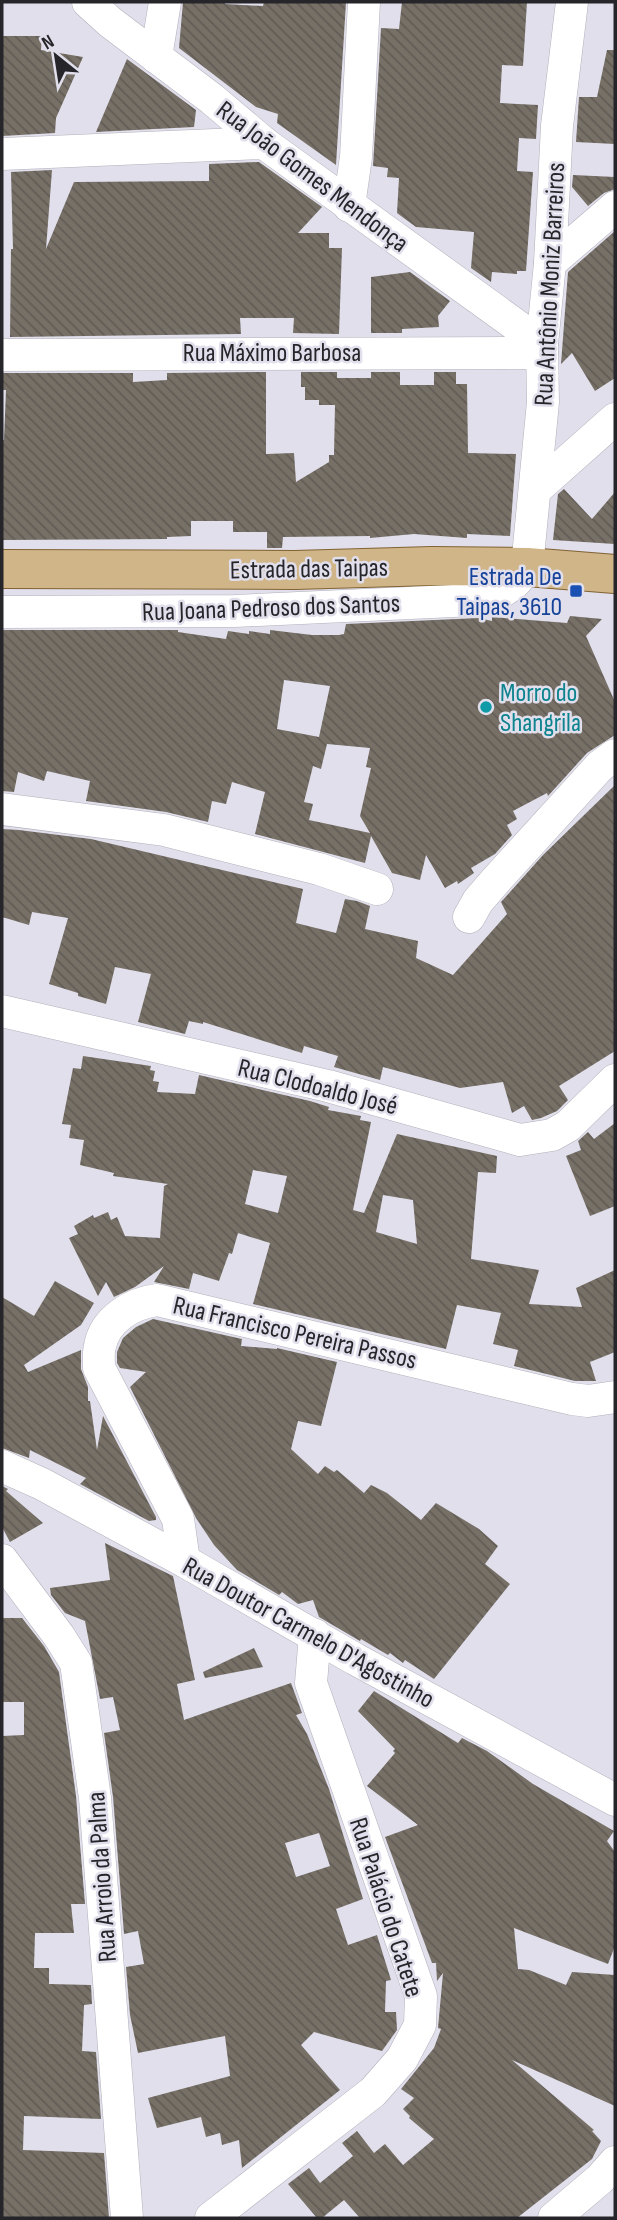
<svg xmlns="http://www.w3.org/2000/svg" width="617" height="2220" font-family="'Sofia Sans Condensed',sans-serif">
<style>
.building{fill:url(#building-back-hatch);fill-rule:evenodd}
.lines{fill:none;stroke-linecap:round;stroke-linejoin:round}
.minor-casing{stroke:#b1b0bb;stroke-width:33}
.major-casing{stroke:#806233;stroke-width:40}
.minor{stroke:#fff;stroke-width:32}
.major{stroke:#d0b588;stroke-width:38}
.transit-dot{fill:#1a4fb4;stroke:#e1dfeb;stroke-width:2.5}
.culture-dot{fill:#0f9aa8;stroke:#e1dfeb;stroke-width:2.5}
.labels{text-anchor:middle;stroke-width:5;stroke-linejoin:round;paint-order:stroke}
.street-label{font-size:26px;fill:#26252a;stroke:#e1dfeb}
.transit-label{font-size:26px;fill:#164399;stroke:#e1dfeb;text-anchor:end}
.culture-label{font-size:26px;fill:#0d838f;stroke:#e1dfeb;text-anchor:start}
</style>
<defs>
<pattern id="building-back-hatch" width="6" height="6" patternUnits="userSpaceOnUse" patternTransform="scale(1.75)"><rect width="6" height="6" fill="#777067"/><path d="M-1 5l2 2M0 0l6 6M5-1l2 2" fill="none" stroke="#615c55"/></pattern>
</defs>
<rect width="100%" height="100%" fill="#e1dfeb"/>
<!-- building -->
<g class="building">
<path d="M183,2H225V4L263,6L264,2H346L336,165L277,123L278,114L256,107L179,48Z"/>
<path d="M402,2H527L523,66L502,65L500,103L538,105L536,139L519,138L517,171L533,172L526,271H517V274L492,272L491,282L471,268L474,232L416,227L397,213L399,178L387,177L388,168L373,166L381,28L399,29Z"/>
<path d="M2,36H42L41,50L83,57L56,118L55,133L2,136Z"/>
<path d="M607,50H615V144L576,142L579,97H597Z"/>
<path d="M127,59L196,110L194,127L96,132Z"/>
<path d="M259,162L322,207L298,233H329V248H342L339,334L293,333L294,318H240L241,334L10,337L11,249H13L11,172L52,170L46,249L74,182L209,181V164Z"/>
<path d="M573,175L615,177V189L604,193L588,206L572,187Z"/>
<path d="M615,231V378L595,391L572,353L561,364L568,272Z"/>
<path d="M410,272L450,301L438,316L439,327L402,329V333H371V277Z"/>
<path d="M266,372V454L294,453L296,482L329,462V455H334L335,405H319V400H305V387H301V372H337V378H371V372H400V385H434V372H456V384H467L468,453L516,454L510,536L467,534V538L414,534L370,538V536L283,537L282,548H267V532H233V521H191V536L167,537V539L2,540V440H4L6,390H2V373H133V382L167,380V373Z"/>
<path d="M564,489L592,519L615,492V544L553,540L558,494Z"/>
<path d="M570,616L602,619L586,636L615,702V735L587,753L548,796L547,793L513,811L517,819L507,825L512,835L495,854L471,868L474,873L458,884L457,881L445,888L426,855L420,880L392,873L371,836L365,863L255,834L265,792L232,782L226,804L212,801L208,822L166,812L86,801L90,781L47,771L44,781L18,772L14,792L2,791V630H178V632L226,639L228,631L249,634V631L270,634V630L312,635H339L344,634L346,624L479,618L492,621V617L567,623ZM284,680L330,686L319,737L277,729ZM327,744L370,748L366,767L371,768L360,816L370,833L309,820L313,804L304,802L313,766L321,769Z"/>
<path d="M615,785V1051L559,1086L568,1100L557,1111L541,1118L532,1120L524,1106L512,1113L503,1082L460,1088L383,1067L380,1080L334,1067L338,1056L304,1046L302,1053L203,1022V1024L189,1021L185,1034L138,1022L151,974L115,967L106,1004L78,996V993L49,984L68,918L32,912L29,925L2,917V829L19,830L91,839L303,889L296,923L336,933L345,899L357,901L370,906L365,929L418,941L416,958L453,975L507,914L501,902L543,855Z"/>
<path d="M83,1056L151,1066L150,1070L155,1071L153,1081L159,1082L157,1092L195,1094L199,1075L310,1101L329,1107L328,1110L361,1116L360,1120L371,1122L353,1210L364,1213L397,1134L497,1156L496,1173L478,1172L471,1259L539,1270L529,1304L582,1307L576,1288L615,1270V1352L590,1362L596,1381H575L514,1366L518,1350L493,1344L501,1313L457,1305L446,1349L253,1304L270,1243L238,1233L232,1254L229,1253L219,1281L193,1273L189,1289L154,1282L164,1266L135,1287L114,1297L106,1282L98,1296L69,1238L78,1234L74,1226L93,1215L94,1218L108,1212L111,1220L117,1217L125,1236L160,1238L164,1186L168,1184L113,1176L114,1173L80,1165L84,1140L69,1138L71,1125L62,1124L73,1068L81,1069ZM253,1170L287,1176L278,1213L245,1204ZM383,1195L413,1200L417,1244L376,1232Z"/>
<path d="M615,1123V1206L590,1216L566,1156L581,1150L578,1141L588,1132L594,1139Z"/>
<path d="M55,1281L94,1303L81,1325L24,1365L28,1372L81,1350V1369L88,1387V1401H90L97,1450L103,1416L156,1517V1520L149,1521L80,1484L86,1478L30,1450L29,1458L2,1448V1297L34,1316Z"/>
<path d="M153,1319L242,1339L241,1346L277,1349V1348L337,1362L321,1426L298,1421L291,1449L318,1474L325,1466L334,1472L337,1470L364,1493L371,1485L387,1493L421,1520L436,1503L479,1529L498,1546L485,1564L510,1584L434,1679L405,1660L403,1663L390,1653L388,1655L361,1639L360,1641L319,1617L313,1600L298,1604L282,1592L279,1595L237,1570L214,1545L196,1518L130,1387L146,1372L120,1368L117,1363V1352L123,1338L136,1327Z"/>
<path d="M2,1486L8,1489L6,1491L43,1523L10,1542L2,1527Z"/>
<path d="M105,1543L173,1576L195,1680L177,1684L184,1720L291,1683L302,1713L296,1715L307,1734L329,1789L363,1899L336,1909L348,1945L377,1935L391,1980L386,1981L385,2012H396L397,2030L382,2051L314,2032L301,2045L340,2090L242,2168L239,2140L222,2145L220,2133L206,2137L201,2117L157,2128L148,2098L230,2076L225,2036L138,2053L130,2015L126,1967L144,1964L138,1931L124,1934L113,1797L104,1733L120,1730L113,1697L100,1699L85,1621L65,1613L51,1595L50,1588L110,1580ZM319,1833L330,1866L296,1877L285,1843Z"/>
<path d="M2,1618H22L44,1646L59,1672L76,1796L85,1904H71L74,1933H35L34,1968H49V1984L91,1985L92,2004L84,2005L82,2051L96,2052L101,2119L24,2116L23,2150L104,2153L109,2218H2V1736L24,1735V1702H2Z"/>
<path d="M254,1648L263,1667L205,1678L203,1672Z"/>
<path d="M374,1691L458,1743L462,1738L487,1751L533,1784L614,1831L607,1841L615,1852V1946L608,1964L514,1928L518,1969L529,1970L566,1985L572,1972L615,1975V2106L512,2060L594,2130L592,2131L601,2141L592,2159L517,2218H360L344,2200L322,2218H317L288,2184L309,2168L320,2183L353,2156L342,2143L357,2131L374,2153L385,2144L403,2165L434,2139L409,2118L410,2116L403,2109L414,2098L401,2089L434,2048L441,2029L438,2028L443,1973L437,1981L436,1963H432L385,1837L418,1825L367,1786L395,1753L393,1751L395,1749L358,1711Z"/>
</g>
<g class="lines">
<!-- minor casing -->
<g class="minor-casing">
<g id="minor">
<path d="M88,2L110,22L212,99L264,143L542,344"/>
<path d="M156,57L165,2"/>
<path d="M2,154L264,143"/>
<path d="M349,206L356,157L364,2"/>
<path d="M550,263L615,207"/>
<path d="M2,355L542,353"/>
<path d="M535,490L615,419"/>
<path d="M2,612L235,611L475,600C498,596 514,588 527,567L543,402L542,344L550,263L557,126L572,2"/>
<path d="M2,809L164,830L319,869L377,889"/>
<path d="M469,917L478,901L497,879L600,766L615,755"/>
<path d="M2,1011L328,1086L520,1140L552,1135L568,1126L615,1080"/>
<path d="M2,1466L42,1484L184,1561L355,1659L615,1800"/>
<path d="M2,1560L59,1636L76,1663L95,1798L127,2218"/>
<path d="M184,1561L178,1519L99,1368C99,1361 98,1352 100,1346C105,1319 133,1303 157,1300L572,1399L588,1401L615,1397"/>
<path d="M211,2218L373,2092L402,2059L420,2025L421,1996L311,1683L315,1635"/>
<path d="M554,2218L600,2179L615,2162"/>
</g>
</g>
<!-- major casing -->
<g class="major-casing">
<path id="major" d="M2,569L295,570L432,566L527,567L615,574"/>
</g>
<!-- minor -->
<use href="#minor" class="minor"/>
<!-- major -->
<use href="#major" class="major"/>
</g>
<!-- markers -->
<rect class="transit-dot" x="569" y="584" width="14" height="14" rx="3.5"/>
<circle class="culture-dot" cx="486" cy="707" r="7"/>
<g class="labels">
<!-- street labels -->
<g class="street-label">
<text transform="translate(313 176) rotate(37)" y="9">Rua João Gomes Mendonça</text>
<text transform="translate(549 284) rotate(-87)" y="9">Rua Antônio Moniz Barreiros</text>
<text x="272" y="361">Rua Máximo Barbosa</text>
<text transform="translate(309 568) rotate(-1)" y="9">Estrada das Taipas</text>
<text transform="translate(271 607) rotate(-2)" y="9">Rua Joana Pedroso dos Santos</text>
<text transform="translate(318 1086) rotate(14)" y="9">Rua Clodoaldo José</text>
<text transform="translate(295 1332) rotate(13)" y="9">Rua Francisco Pereira Passos</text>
<text transform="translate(309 1632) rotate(29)" y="9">Rua Doutor Carmelo D'Agostinho</text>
<text transform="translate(101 1877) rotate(-94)" y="9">Rua Arroio da Palma</text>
<text transform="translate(387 1907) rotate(72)" y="9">Rua Palácio do Catete</text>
</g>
<!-- transit labels -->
<g class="transit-label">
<text x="562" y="585">Estrada De<tspan x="562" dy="30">Taipas, 3610</tspan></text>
</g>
<!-- culture labels -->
<g class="culture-label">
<text x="500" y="701">Morro do<tspan x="500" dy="30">Shangrila</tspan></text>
</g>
</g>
<!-- border -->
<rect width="617" height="2220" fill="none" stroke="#26252a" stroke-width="7"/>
<!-- north arrow -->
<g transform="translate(56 56) rotate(330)" stroke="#e1dfeb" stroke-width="5" paint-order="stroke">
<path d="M0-5L12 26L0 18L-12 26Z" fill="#26252a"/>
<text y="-10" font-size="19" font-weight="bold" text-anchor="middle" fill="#26252a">N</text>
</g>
</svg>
